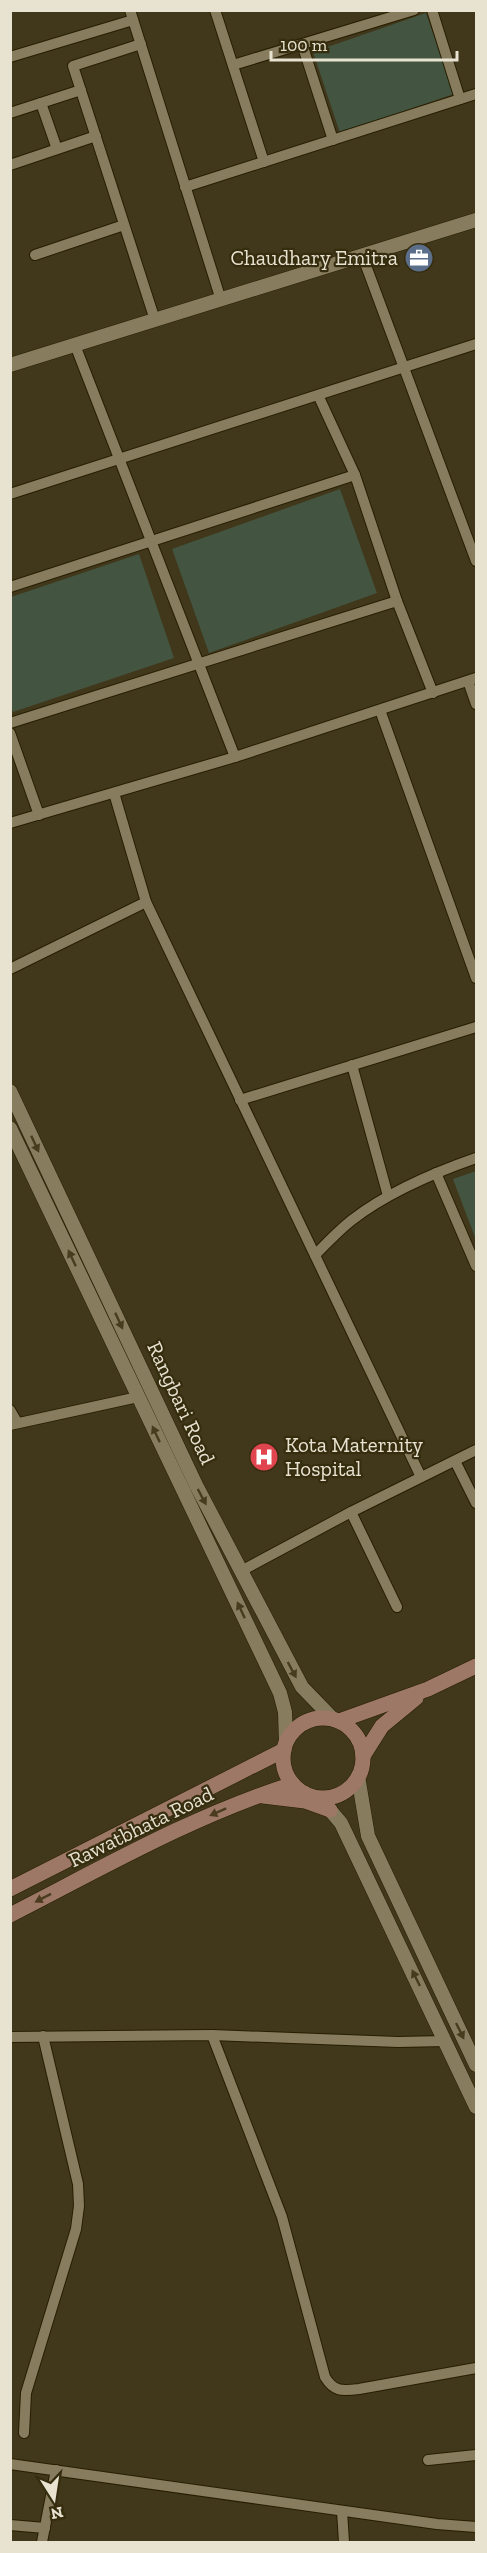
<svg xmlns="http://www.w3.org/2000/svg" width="487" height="2553" font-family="'Zilla Slab',serif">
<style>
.green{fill:#435540}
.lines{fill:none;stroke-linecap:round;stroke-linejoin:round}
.minor-casing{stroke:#271e02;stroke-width:12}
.tertiary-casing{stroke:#271e02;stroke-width:15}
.secondary-casing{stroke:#271e02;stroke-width:16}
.minor{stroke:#877c5d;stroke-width:10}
.tertiary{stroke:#877c5d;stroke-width:14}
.secondary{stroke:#9d7866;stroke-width:15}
.oneway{fill:#463d1f}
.oneway2{fill:#4b3c20}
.labels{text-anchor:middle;stroke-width:4.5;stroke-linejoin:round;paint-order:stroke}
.poi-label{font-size:21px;fill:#e8e2d1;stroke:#362d0f;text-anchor:end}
.street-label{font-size:21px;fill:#e8e2d1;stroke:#362d0f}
</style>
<rect width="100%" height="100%" fill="#41371a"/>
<!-- green -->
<g class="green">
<path d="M426,13L454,94L340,133L313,52Z"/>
<path d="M340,489L377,593L209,653L172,549Z"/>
<path d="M139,554L174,658L13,712L10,704L11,597Z"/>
<path d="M476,1171V1240L453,1179Z"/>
</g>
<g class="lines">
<!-- minor casing -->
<g class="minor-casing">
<g id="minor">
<path d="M130,10L221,300"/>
<path d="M215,10L264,162"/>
<path d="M432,10L460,99"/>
<path d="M141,44L73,66L155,320"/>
<path d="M302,44L333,140"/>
<path d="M10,57L133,20"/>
<path d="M233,65L414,10"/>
<path d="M41,103L57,149"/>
<path d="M10,113L81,90"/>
<path d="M10,165L96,136"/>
<path d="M185,187L476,94"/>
<path d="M35,255L124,225"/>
<path d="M362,255L476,561"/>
<path d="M75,345L235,757"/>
<path d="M318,395L355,475L397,601L433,693"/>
<path d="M10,494L476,344"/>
<path d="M10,587L355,475"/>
<path d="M468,681L476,704"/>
<path d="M380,710L476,978"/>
<path d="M10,723L397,601"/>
<path d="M10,733L39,815"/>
<path d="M114,793L146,902L421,1477"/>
<path d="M10,823L235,757L476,678"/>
<path d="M10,969L146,902"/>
<path d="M352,1065L388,1196"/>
<path d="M240,1100L476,1027"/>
<path d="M436,1173L476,1266"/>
<path d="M315,1255C327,1243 339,1230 352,1220C388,1192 433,1173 476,1158"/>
<path d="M10,1410L17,1422"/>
<path d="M10,1425L138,1397"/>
<path d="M455,1461L476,1503"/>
<path d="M351,1512L397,1607"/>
<path d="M241,1571L351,1512L476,1450"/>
<path d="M212,2035L282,2217L325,2377C334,2392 342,2391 359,2389L476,2368"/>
<path d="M10,2037L212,2035L398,2042L446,2041"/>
<path d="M24,2433L26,2393L76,2229L79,2206L78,2184L43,2036"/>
<path d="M428,2460L476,2455"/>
<path d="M10,2464L437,2524L476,2527"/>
<path d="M342,2511L344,2542"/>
<path d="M10,2525L45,2528"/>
<path d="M42,2542L56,2470"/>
</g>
</g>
<!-- tertiary casing -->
<g class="tertiary-casing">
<g id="tertiary">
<path d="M10,365L476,220"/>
<path d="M10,1091L196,1485L302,1687L334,1720"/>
<path d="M10,1128L280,1693L285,1712L286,1743"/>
<path d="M358,1776L368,1836L476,2065"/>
<path d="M305,1793L330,1810L341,1823L476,2107"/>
</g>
</g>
<!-- secondary casing -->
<g class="secondary-casing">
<g id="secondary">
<circle cx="323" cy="1758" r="40"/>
<path d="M339,1721L428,1689L476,1666"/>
<path d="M363,1756L382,1726L416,1698"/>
<path d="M263,1796L305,1801L330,1810"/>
<path d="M10,1889L284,1750"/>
<path d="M10,1915C102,1868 194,1815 293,1784"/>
</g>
</g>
<!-- minor -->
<use href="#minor" class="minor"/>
<!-- tertiary -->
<use href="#tertiary" class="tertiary"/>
<!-- secondary -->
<use href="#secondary" class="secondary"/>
</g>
<!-- one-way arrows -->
<defs><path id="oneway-solid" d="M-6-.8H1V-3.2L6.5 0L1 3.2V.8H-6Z" transform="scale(1.5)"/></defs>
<g class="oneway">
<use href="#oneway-solid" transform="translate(35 1144) rotate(65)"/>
<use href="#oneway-solid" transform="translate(72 1258) rotate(-115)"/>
<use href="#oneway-solid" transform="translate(119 1321) rotate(65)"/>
<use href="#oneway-solid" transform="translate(156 1434) rotate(-115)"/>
<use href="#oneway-solid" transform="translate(202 1497) rotate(62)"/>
<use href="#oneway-solid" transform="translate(241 1610) rotate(-115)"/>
<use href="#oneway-solid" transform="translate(292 1670) rotate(62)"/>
<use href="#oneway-solid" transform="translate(416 1978) rotate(-116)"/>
<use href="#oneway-solid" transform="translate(460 2031) rotate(64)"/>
</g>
<g class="oneway2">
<use href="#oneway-solid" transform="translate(218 1812) rotate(156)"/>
<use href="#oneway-solid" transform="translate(43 1898) rotate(153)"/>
</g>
<!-- icons -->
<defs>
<g id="office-disc" transform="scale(1.5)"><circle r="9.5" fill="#5c6f8a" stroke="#362d0f"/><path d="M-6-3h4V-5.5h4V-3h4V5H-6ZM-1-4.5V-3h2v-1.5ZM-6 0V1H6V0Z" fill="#fff"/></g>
<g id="hospital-disc" transform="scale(1.5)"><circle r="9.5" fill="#e0444e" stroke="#362d0f"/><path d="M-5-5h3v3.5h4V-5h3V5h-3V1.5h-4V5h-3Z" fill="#fff"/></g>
</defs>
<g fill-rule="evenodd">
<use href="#office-disc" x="419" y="258"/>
<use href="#hospital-disc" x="264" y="1457"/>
</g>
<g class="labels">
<!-- poi labels -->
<g class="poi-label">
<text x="398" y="265">Chaudhary Emitra</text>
<text x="285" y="1452" text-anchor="start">Kota Maternity<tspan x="285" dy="24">Hospital</tspan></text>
</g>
<!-- street labels -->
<g class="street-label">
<text transform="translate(181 1403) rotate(65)" y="7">Rangbari Road</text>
<text transform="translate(141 1827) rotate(-26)" y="7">Rawatbhata Road</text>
</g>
</g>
<!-- border -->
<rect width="487" height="2553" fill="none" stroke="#e8e2d1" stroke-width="24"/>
<!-- north arrow -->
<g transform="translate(54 2499) rotate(168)" stroke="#362d0f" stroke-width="4.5" paint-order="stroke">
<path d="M0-4.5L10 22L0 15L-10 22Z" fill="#e8e2d1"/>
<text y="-9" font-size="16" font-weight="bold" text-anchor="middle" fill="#e8e2d1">N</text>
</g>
<!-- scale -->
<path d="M271 51v9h186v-9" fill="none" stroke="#e8e2d1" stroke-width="3"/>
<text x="280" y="51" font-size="18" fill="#e8e2d1" stroke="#362d0f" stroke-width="4.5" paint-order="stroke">100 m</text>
</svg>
